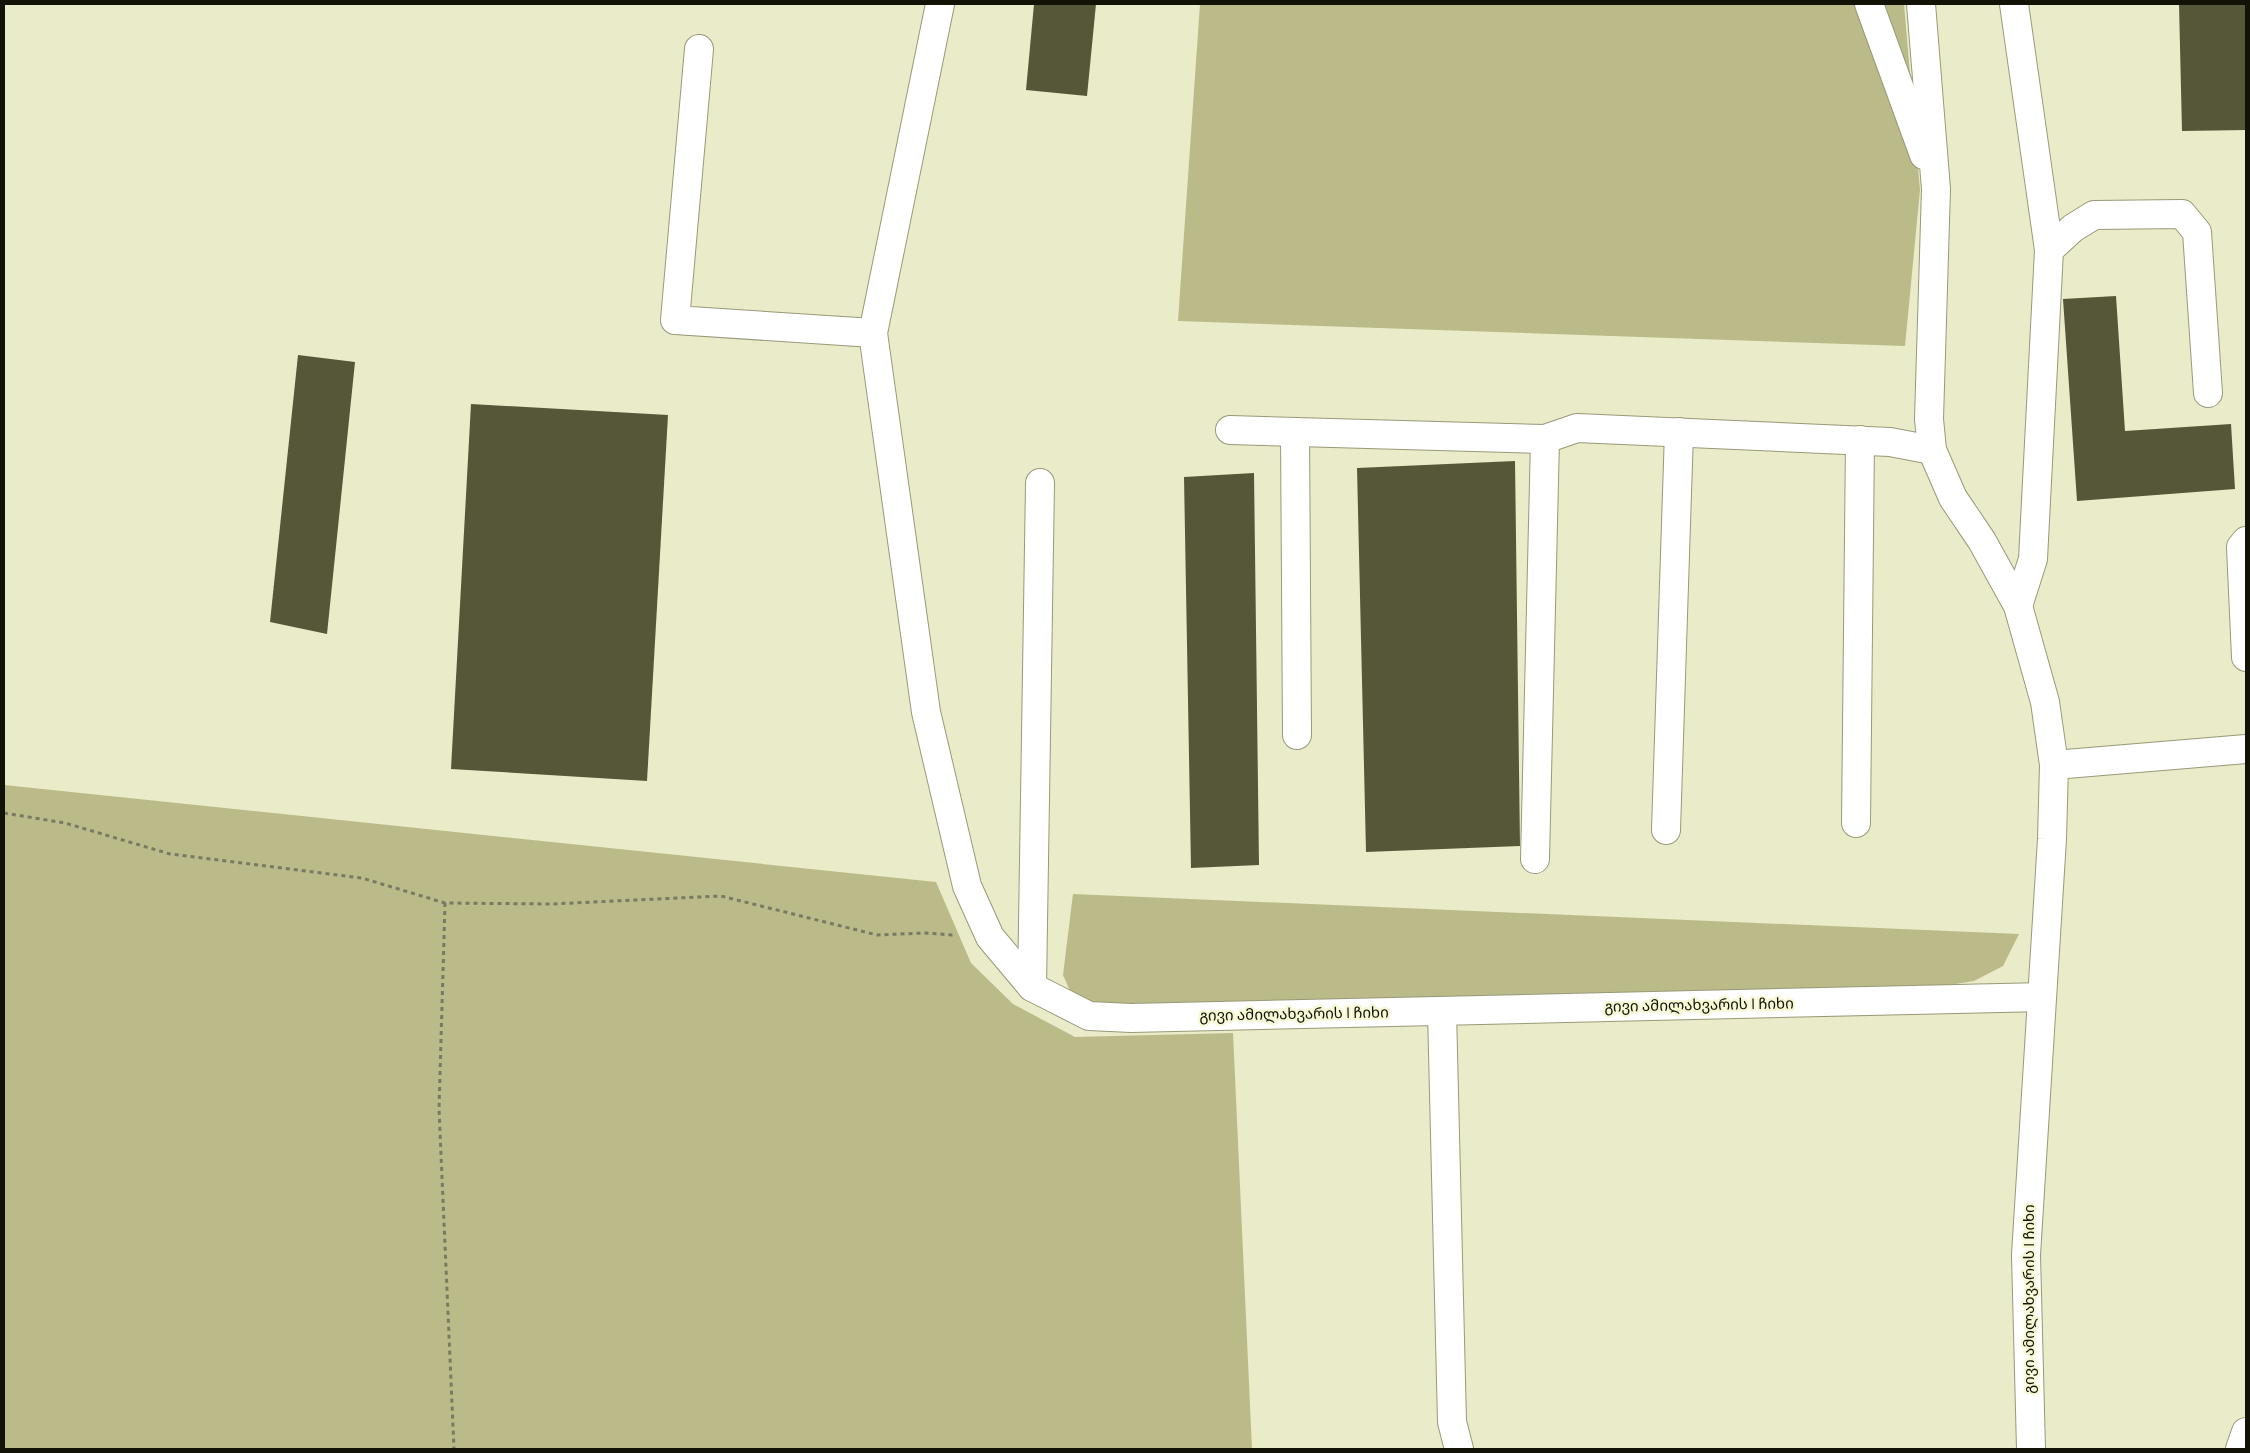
<svg xmlns="http://www.w3.org/2000/svg" width="2250" height="1453" font-family="Ubuntu,'Noto Sans Georgian',sans-serif">
<style>
.green{fill:#babb88}
.building{fill:#565739}
.lines{fill:none;stroke-linecap:round;stroke-linejoin:round}
.minor-casing{stroke:#999979;stroke-width:30}
.path{stroke:#797a63;stroke-width:3;stroke-dasharray:4 4;stroke-linecap:butt}
.minor{stroke:#fff;stroke-width:28}
.labels{text-anchor:middle;stroke-width:5;stroke-linejoin:round;paint-order:stroke}
.street-label{font-size:15px;fill:#121206;stroke:#f7f8d5}
</style>
<rect width="100%" height="100%" fill="#eaebc8"/>
<!-- green -->
<g class="green">
<path d="M1200,4H1904L1920,190L1905,346L1178,321Z"/>
<path d="M4,785L936,882L971,963L1013,1004L1075,1037L1233,1033L1252,1449H4Z"/>
<path d="M1073,894L2019,934L2003,966L1974,981L1949,985L1103,1008L1071,993L1063,975Z"/>
</g>
<!-- building -->
<g class="building">
<path d="M1034,4H1096L1087,96L1026,90Z"/>
<path d="M2179,4H2246V130L2182,131Z"/>
<path d="M2116,296L2125,431L2231,424L2235,489L2077,501L2063,299Z"/>
<path d="M298,355L355,362L327,634L270,622Z"/>
<path d="M471,404L668,415L647,781L451,769Z"/>
<path d="M1515,461L1520,846L1366,852L1357,468Z"/>
<path d="M1254,473L1259,865L1191,868L1184,477Z"/>
</g>
<g class="lines">
<!-- minor casing -->
<g class="minor-casing">
<g id="minor">
<path d="M1869,4L1924,155"/>
<path d="M1921,4L1936,189L1929,419L1932,450L1953,498L1982,541L2018,606L2045,702L2054,765L2052,839L2026,1255L2031,1449"/>
<path d="M2014,4L2049,250"/>
<path d="M699,49L675,320L873,333L926,712L967,886L990,937L1032,987L1089,1016L1131,1018L2041,997"/>
<path d="M873,333L940,4"/>
<path d="M1230,430L1545,439"/>
<path d="M1295,432L1297,735"/>
<path d="M2246,541L2241,547L2246,657"/>
<path d="M2018,606L2033,559L2049,250L2073,228L2094,215L2182,214L2197,232L2208,393"/>
<path d="M2054,765L2246,749"/>
<path d="M1856,823L1860,440"/>
<path d="M1666,830L1679,432"/>
<path d="M1535,859L1545,439L1577,428L1890,442L1932,450"/>
<path d="M1032,987L1040,483"/>
<path d="M1442,1011L1452,1422L1459,1449"/>
<path d="M2240,1449L2246,1432"/>
</g>
</g>
<!-- path -->
<g class="path">
<path d="M4,813L65,823L170,854L362,878L445,903L551,904L721,896L877,935L925,933L953,935"/>
<path d="M445,903L439,1109L454,1449"/>
</g>
<!-- minor -->
<use href="#minor" class="minor"/>
</g>
<g class="labels">
<!-- street labels -->
<g class="street-label">
<text transform="translate(1699 1005) rotate(-1)" y="5">გივი ამილახვარის I ჩიხი</text>
<text transform="translate(1294 1014) rotate(-1)" y="5">გივი ამილახვარის I ჩიხი</text>
<text transform="translate(2029 1299) rotate(-90)" y="5">გივი ამილახვარის I ჩიხი</text>
</g>
</g>
<!-- border -->
<rect width="2250" height="1453" fill="none" stroke="#121206" stroke-width="10"/>
</svg>
